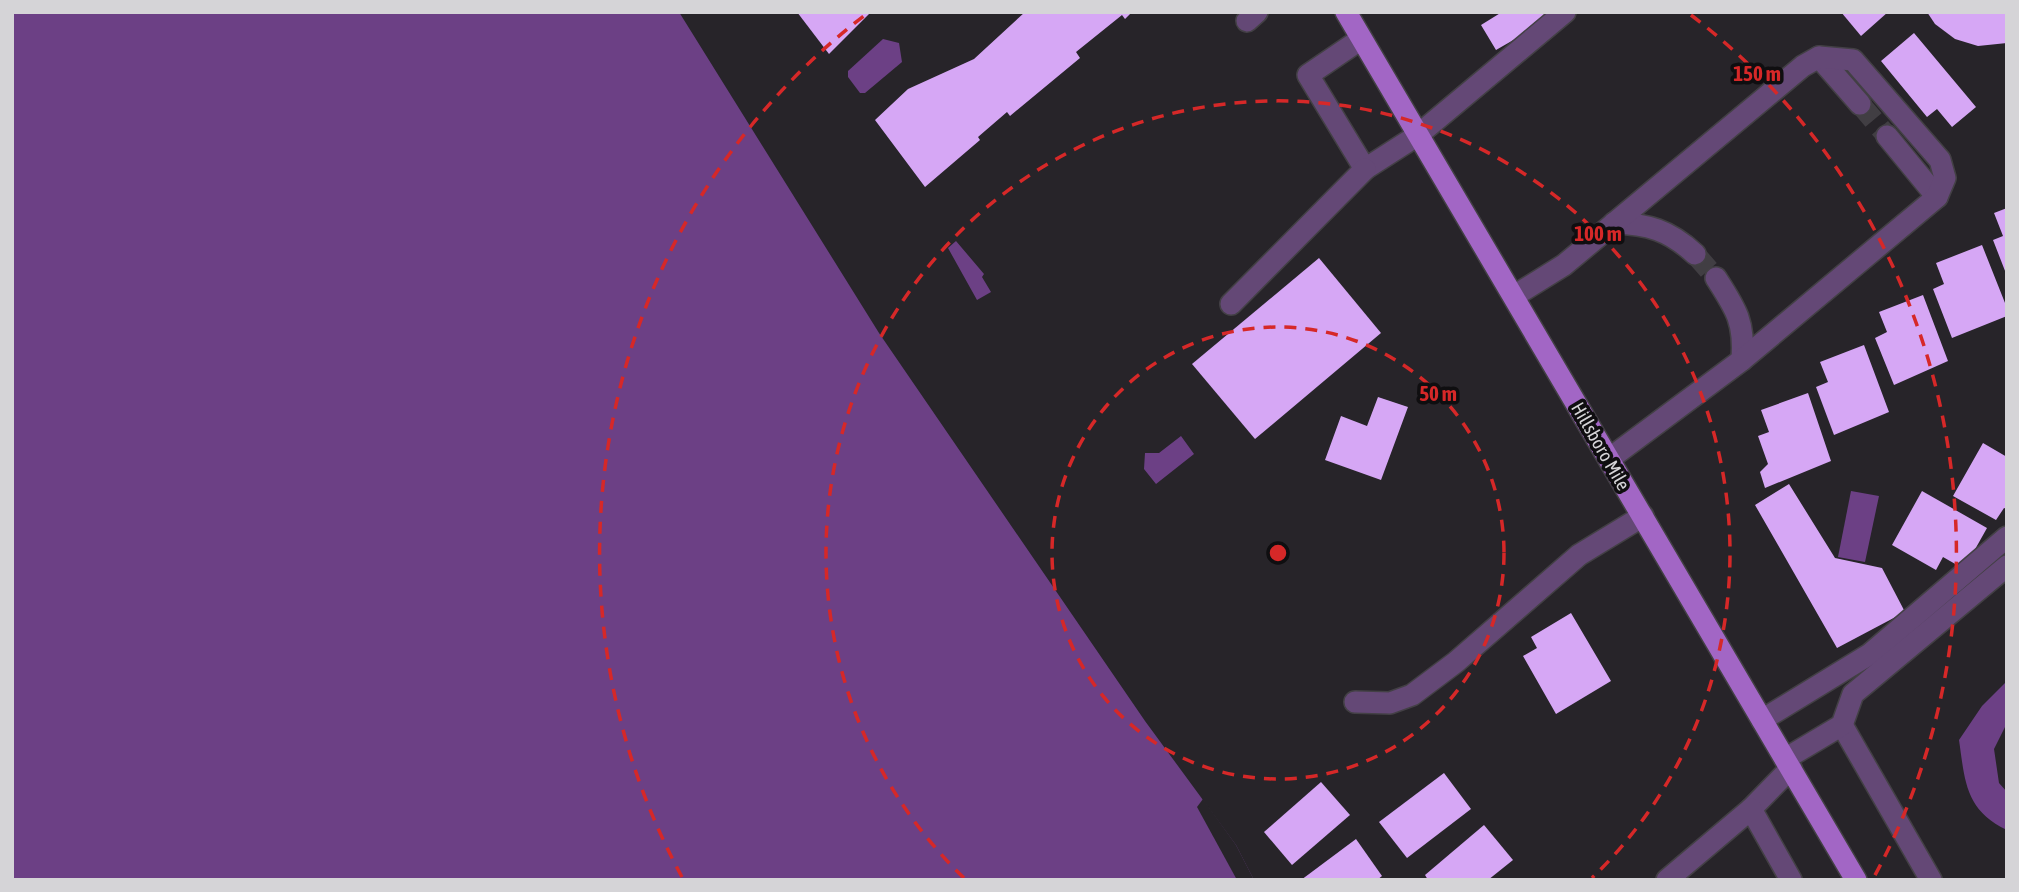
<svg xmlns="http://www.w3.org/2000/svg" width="2019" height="892" font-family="'Asap Condensed',sans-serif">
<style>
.water{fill:#6c4085}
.pier{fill:#272429}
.building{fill:#d6a7f5}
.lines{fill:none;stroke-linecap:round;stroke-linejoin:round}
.minor-tunnel{stroke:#413e43;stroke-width:21;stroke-dasharray:21 10;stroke-linecap:butt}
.minor-casing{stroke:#434045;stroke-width:24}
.major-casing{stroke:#434045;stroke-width:24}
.minor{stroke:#644876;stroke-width:21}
.major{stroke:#a266c5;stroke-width:21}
.ring{fill:none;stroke:#d62828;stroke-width:3.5;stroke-dasharray:12 9}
.labels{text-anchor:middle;stroke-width:7;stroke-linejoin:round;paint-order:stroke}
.street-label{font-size:19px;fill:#d5d4d7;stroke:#0f0e10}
.centre{fill:#d62828;stroke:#0f0e10;stroke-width:3.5}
.ring-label{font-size:21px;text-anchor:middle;font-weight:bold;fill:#d62828;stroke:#0f0e10;stroke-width:7;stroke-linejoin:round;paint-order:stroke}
</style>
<rect width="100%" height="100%" fill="#272429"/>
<!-- water -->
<g class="water">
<path d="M12,12H679L879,333L1145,721L1236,845L1254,880H12Z"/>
<path d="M883,39L899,43L902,62L865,93H860L848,77V71Z"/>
<path d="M956,241L984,274L982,277L991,292L977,300L948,248Z"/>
<path d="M1181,436L1194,454L1156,484L1144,469L1145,453H1159Z"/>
<path d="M1851,491L1879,496L1865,562L1838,557Z"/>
<path d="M2007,681V723L1994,749L1999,783L2007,792V830C1965,810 1965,781 1959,740L1982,706Z"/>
</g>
<!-- pier -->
<path class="pier" d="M1203,799L1236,845L1254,880H1237L1197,807Z"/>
<!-- building -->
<g class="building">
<path d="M797,12H871L829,54Z"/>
<path d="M1025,12H1132L1125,19L1122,15L1076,52L1080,58L1010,116L1007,112L978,137L980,140L925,187L875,120L908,89L974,59Z"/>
<path d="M1502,12H1551L1534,23L1536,27L1496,50L1481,25Z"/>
<path d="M1841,12H1888L1861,36Z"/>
<path d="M1927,12H2007V43L1978,46L1955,39L1935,24Z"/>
<path d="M1914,33L1976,107L1952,127L1937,109L1927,117L1881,61Z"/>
<path d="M2007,208V276L1993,240L2003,236L1994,213Z"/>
<path d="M1982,245L2007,308V316L1952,338L1933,289L1944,284L1936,263Z"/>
<path d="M1319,258L1381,333L1255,439L1192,364Z"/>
<path d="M1923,295L1948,361L1894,385L1875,338L1887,332L1879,312Z"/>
<path d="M1864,345L1889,412L1834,435L1816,387L1828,382L1820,362Z"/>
<path d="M1808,393L1831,461L1765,488L1760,472L1768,464L1758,436L1769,432L1761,410Z"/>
<path d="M1378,397L1408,407L1381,480L1325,460L1341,416L1367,426Z"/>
<path d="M1983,443L2007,457V509L2004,508L1996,520L1953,496Z"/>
<path d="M1789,484L1835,558L1882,568L1905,612L1837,648L1755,505Z"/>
<path d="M1922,491L1987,528L1964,569L1943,557L1936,570L1892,545Z"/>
<path d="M1571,613L1611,681L1556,714L1523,656L1537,648L1531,637Z"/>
<path d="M1444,773L1471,809L1407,858L1379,822Z"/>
<path d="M1321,782L1350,815L1292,865L1264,832Z"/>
<path d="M1484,825L1513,860L1488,880H1428L1425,875Z"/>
<path d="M1356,839L1382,876L1377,880H1301Z"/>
</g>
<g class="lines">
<!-- minor-tunnel -->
<g class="minor-tunnel">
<path d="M1860,104L1887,136"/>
<path d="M1695,254L1716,278"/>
</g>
<!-- minor casing -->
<g class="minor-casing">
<g id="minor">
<path d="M1247,21L1257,12"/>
<path d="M1361,39L1308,75L1365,169L1418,135L1565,12"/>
<path d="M1819,57L1860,104"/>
<path d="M1887,136L1937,197"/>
<path d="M1614,223C1648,224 1669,230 1695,254"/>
<path d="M1716,278C1736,309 1745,322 1742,360"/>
<path d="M1514,296L1564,265L1803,66L1819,57L1853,60L1940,160L1945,178L1937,197L1742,360L1609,459"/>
<path d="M1231,304L1365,169"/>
<path d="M1355,702L1390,703L1412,695L1456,662L1579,555L1643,516"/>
<path d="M1762,720L1870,654L2007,537"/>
<path d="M1842,725L1931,880"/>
<path d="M1785,759L1842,725L1853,694L2007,566"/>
<path d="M1791,768L1751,809L1791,880"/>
<path d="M1667,880L1751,809"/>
</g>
</g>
<!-- major casing -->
<g class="major-casing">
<path id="major" d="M1346,12L1856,880"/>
</g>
<!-- minor -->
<use href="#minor" class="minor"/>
<!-- major -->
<use href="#major" class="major"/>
</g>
<!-- distance rings -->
<g class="ring">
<circle cx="1278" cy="553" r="226"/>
<path d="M964 878A452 452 0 1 1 1592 878"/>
<path d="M682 877A678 678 0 0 1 865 15M1691 15A678 678 0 0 1 1874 877"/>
</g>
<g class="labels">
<!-- street labels -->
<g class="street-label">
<text transform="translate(1601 446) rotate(60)" y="7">Hillsboro Mile</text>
</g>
</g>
<circle cx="1278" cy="553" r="10" class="centre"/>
<g class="ring-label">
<text x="1757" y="81">150 m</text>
<text x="1598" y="241">100 m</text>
<text x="1438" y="401">50 m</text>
</g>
<!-- border -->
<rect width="2019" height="892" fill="none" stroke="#d5d4d7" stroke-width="28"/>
</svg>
